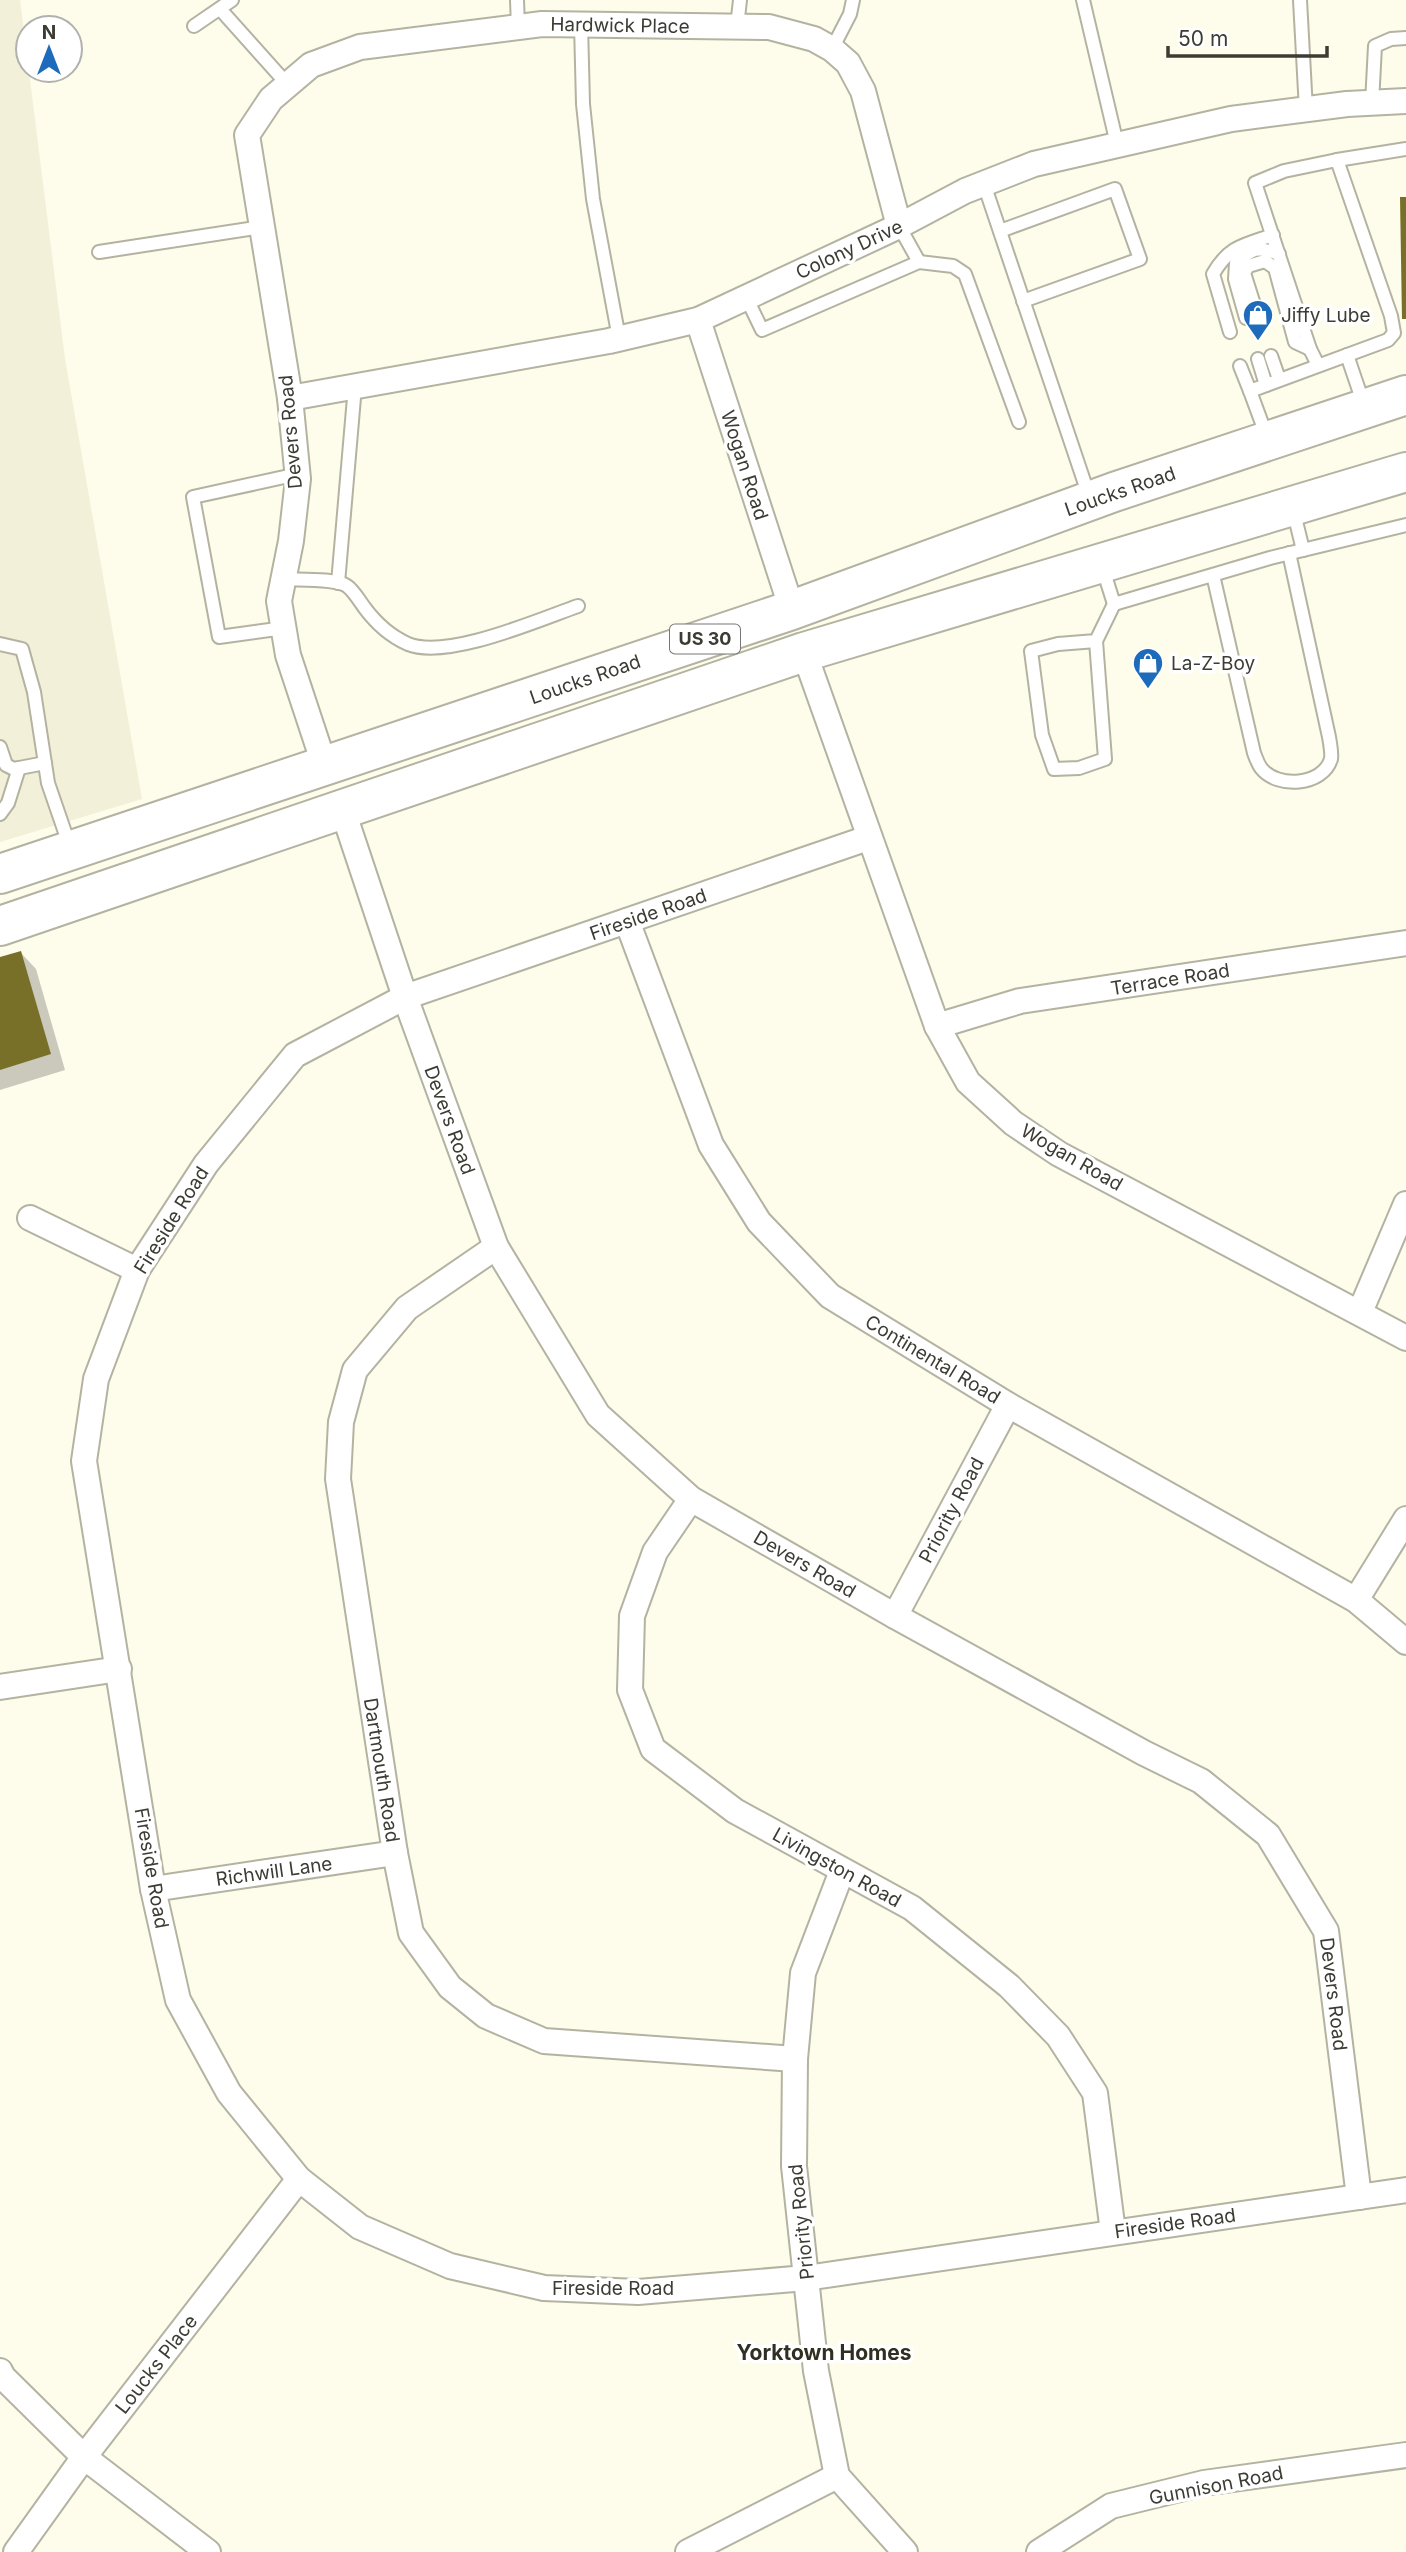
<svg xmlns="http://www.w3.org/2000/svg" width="1406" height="2552" font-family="Inter,sans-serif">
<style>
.built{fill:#f2f0d8}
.shadow{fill:#0003}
.building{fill:#787028}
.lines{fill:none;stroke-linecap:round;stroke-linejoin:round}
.service-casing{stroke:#b4b3a2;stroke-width:16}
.minor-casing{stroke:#b4b3a2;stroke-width:28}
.trunk-casing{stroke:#b4b3a2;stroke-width:42}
.service{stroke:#fff;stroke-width:12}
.minor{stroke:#fff;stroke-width:24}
.trunk{stroke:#fff;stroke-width:38}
.labels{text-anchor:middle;stroke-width:7;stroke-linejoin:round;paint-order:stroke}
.shield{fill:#fff;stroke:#767672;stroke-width:2}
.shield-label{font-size:18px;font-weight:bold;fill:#3c3c35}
.street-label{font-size:19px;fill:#3c3c35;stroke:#fff}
.poi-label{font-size:19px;fill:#3c3c35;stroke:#fff;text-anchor:start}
.neighbourhood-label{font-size:21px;font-weight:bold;fill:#302f22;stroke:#fff}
</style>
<rect width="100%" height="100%" fill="#fefcea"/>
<!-- built -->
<path class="built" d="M0,0H20L65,359L142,799L0,842Z"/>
<!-- shadow -->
<path class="shadow" d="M21,953L36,969L65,1070L0,1090V959Z"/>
<!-- building -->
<g class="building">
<path d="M1400,197H1406V319H1402Z"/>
<path d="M21,951L51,1054L0,1070V957Z"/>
</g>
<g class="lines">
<!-- service casing -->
<g class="service-casing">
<g id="service">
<path d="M517,0L518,27"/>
<path d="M1083,0L1117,144"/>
<path d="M1300,0L1306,110"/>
<path d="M220,9L288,85"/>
<path d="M581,24L583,104L593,199L619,338"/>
<path d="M194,26L232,0"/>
<path d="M737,27L740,0"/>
<path d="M832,49L850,14L853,0"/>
<path d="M1372,103L1375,46L1391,39L1406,38"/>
<path d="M1337,160L1406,149"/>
<path d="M984,184L1089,496"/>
<path d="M899,226L919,262"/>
<path d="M1000,231L1115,189L1140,259L1023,301"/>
<path d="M99,252L262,227"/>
<path d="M746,297L762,330L919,262L953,266L965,274L1019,422"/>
<path d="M1257,314L1244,273L1248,266L1265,261L1275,268L1295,342L1310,349"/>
<path d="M1246,318L1235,279L1236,263C1252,248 1257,246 1279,254"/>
<path d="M1230,332L1213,274C1229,246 1244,245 1273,235"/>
<path d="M1347,355L1364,405"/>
<path d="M1271,356L1279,379"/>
<path d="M1258,359L1266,385"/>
<path d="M1240,366L1250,391"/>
<path d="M1267,437L1250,391L1388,340L1394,333L1391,316L1337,160L1284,171L1255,183L1310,349L1318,365"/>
<path d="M1293,509L1303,550"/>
<path d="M1102,566L1114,604L1270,558L1406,525"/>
<path d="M1213,575L1254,753C1256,758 1258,764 1261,768C1277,789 1323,786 1331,759C1332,753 1330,743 1329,737L1289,553"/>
<path d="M284,579C298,580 336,578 347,586C353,590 359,600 364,607C375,622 390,636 408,644C447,660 538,620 578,606"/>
<path d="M338,583L355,386"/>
<path d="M284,628L219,637L193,497L298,474"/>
<path d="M1096,641L1058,644L1031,651L1042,735L1054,769L1079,768L1105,759L1096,641L1114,604"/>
<path d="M0,644L22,649L34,692L48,783L70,847"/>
<path d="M0,747L6,765L14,769L45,763"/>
<path d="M0,814L8,803L19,768"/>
</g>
</g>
<!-- minor casing -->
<g class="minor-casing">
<g id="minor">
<path d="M698,320L792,610"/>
<path d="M290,398L609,341L698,320L899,226L965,191L1034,164L1231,119L1347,104L1406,101"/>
<path d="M804,652L937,1026L968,1082L1013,1123L1059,1154L1406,1338"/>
<path d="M325,767L288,655L279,601L291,541L298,479L290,398L247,135L271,99L311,65L360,47L542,24L769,27L814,39L832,49L848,63L863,91L899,226"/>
<path d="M342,808L405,997L496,1247L598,1415L691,1499L895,1616L1144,1753L1201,1781L1268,1835L1326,1931L1359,2197"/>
<path d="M868,838L405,997L295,1055L206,1164L137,1270L96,1379L84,1461L153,1889L178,2000L229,2093L299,2179L360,2227L450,2266L544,2288L638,2292L806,2278L1406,2190"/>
<path d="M627,921L711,1145L759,1222L830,1296L1008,1405L1356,1600L1406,1642"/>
<path d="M937,1026L1020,1001L1406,943"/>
<path d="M30,1218L137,1270"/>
<path d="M496,1247L407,1308L355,1370L341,1422L338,1479L395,1853L411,1933L450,1987L486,2016L544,2041L795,2059"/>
<path d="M1360,1312L1406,1204"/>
<path d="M691,1499L655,1552L632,1616L630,1690L653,1749L735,1811L912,1908L1009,1986L1058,2036L1095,2093L1113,2232"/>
<path d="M1356,1600L1406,1519"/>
<path d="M895,1616L1008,1405"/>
<path d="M0,1687L119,1669"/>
<path d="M842,1871L803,1973L795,2059L794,2166L816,2371L837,2476L905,2552"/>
<path d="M153,1889L395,1853"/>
<path d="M0,2371L3,2377L84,2457L208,2552"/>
<path d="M16,2552L84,2457L299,2179"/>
<path d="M688,2552L837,2476"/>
<path d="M1039,2552L1111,2506L1204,2483L1406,2455"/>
</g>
</g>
<!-- trunk casing -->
<g class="trunk-casing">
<g id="trunk">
<path d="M0,874L792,610L1114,492L1406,395"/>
<path d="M0,926L804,652L1406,472"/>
</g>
</g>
<!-- service -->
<use href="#service" class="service"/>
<!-- minor -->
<use href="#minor" class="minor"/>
<!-- trunk -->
<use href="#trunk" class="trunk"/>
</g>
<!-- icons -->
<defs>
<g id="shop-pin" transform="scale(1.575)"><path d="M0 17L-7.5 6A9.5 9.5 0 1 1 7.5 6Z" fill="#1d6bba" stroke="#fff"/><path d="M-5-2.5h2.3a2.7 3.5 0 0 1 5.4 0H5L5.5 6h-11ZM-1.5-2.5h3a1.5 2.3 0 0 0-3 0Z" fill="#fff"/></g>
</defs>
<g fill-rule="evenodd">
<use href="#shop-pin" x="1258" y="315"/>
<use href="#shop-pin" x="1148" y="663"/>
</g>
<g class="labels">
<!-- shield labels -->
<rect class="shield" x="670" y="624.5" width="70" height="29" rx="5"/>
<g class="shield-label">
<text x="705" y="645">US 30</text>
</g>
<!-- street labels -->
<g class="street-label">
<text transform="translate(620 25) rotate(1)" y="7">Hardwick Place</text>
<text transform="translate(849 249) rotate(-25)" y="7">Colony Drive</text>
<text transform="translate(290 432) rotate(-95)" y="7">Devers Road</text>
<text transform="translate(745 465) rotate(72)" y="7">Wogan Road</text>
<text transform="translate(1120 491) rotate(-19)" y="7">Loucks Road</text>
<text transform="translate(585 679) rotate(-19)" y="7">Loucks Road</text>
<text transform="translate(648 914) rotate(-19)" y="7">Fireside Road</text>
<text transform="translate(1170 979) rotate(-9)" y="7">Terrace Road</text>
<text transform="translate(450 1120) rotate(70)" y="7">Devers Road</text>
<text transform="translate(1072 1157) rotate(30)" y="7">Wogan Road</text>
<text transform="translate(171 1220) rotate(-58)" y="7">Fireside Road</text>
<text transform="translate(933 1359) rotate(31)" y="7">Continental Road</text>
<text transform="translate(951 1510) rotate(-62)" y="7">Priority Road</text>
<text transform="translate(805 1564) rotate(30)" y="7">Devers Road</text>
<text transform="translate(382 1770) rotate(81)" y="7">Dartmouth Road</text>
<text transform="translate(837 1867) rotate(29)" y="7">Livingston Road</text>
<text transform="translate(152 1868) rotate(80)" y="7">Fireside Road</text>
<text transform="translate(274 1871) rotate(-8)" y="7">Richwill Lane</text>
<text transform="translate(1334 1994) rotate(83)" y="7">Devers Road</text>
<text transform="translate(801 2222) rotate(-96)" y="7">Priority Road</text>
<text transform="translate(1175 2223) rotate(-8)" y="7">Fireside Road</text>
<text x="613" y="2295">Fireside Road</text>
<text transform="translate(156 2364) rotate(-52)" y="7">Loucks Place</text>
<text transform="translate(1216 2485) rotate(-11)" y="7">Gunnison Road</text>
</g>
<!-- poi labels -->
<g class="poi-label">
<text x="1281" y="322">Jiffy Lube</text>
<text x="1171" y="670">La-Z-Boy</text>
</g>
<!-- neighbourhood labels -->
<g class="neighbourhood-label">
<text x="824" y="2360">Yorktown Homes</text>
</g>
</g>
<!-- north arrow -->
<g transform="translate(49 49)"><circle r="33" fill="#ffffff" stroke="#b1b1ae" stroke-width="2"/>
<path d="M0-5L12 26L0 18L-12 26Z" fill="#1d6bba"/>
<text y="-10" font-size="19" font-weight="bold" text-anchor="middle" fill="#3c3c35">N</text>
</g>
<!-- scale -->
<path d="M1168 46v10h159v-10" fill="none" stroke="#3c3c35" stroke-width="3.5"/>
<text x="1178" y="46" font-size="21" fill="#3c3c35" stroke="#ffffff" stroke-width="5" paint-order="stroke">50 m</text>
</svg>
